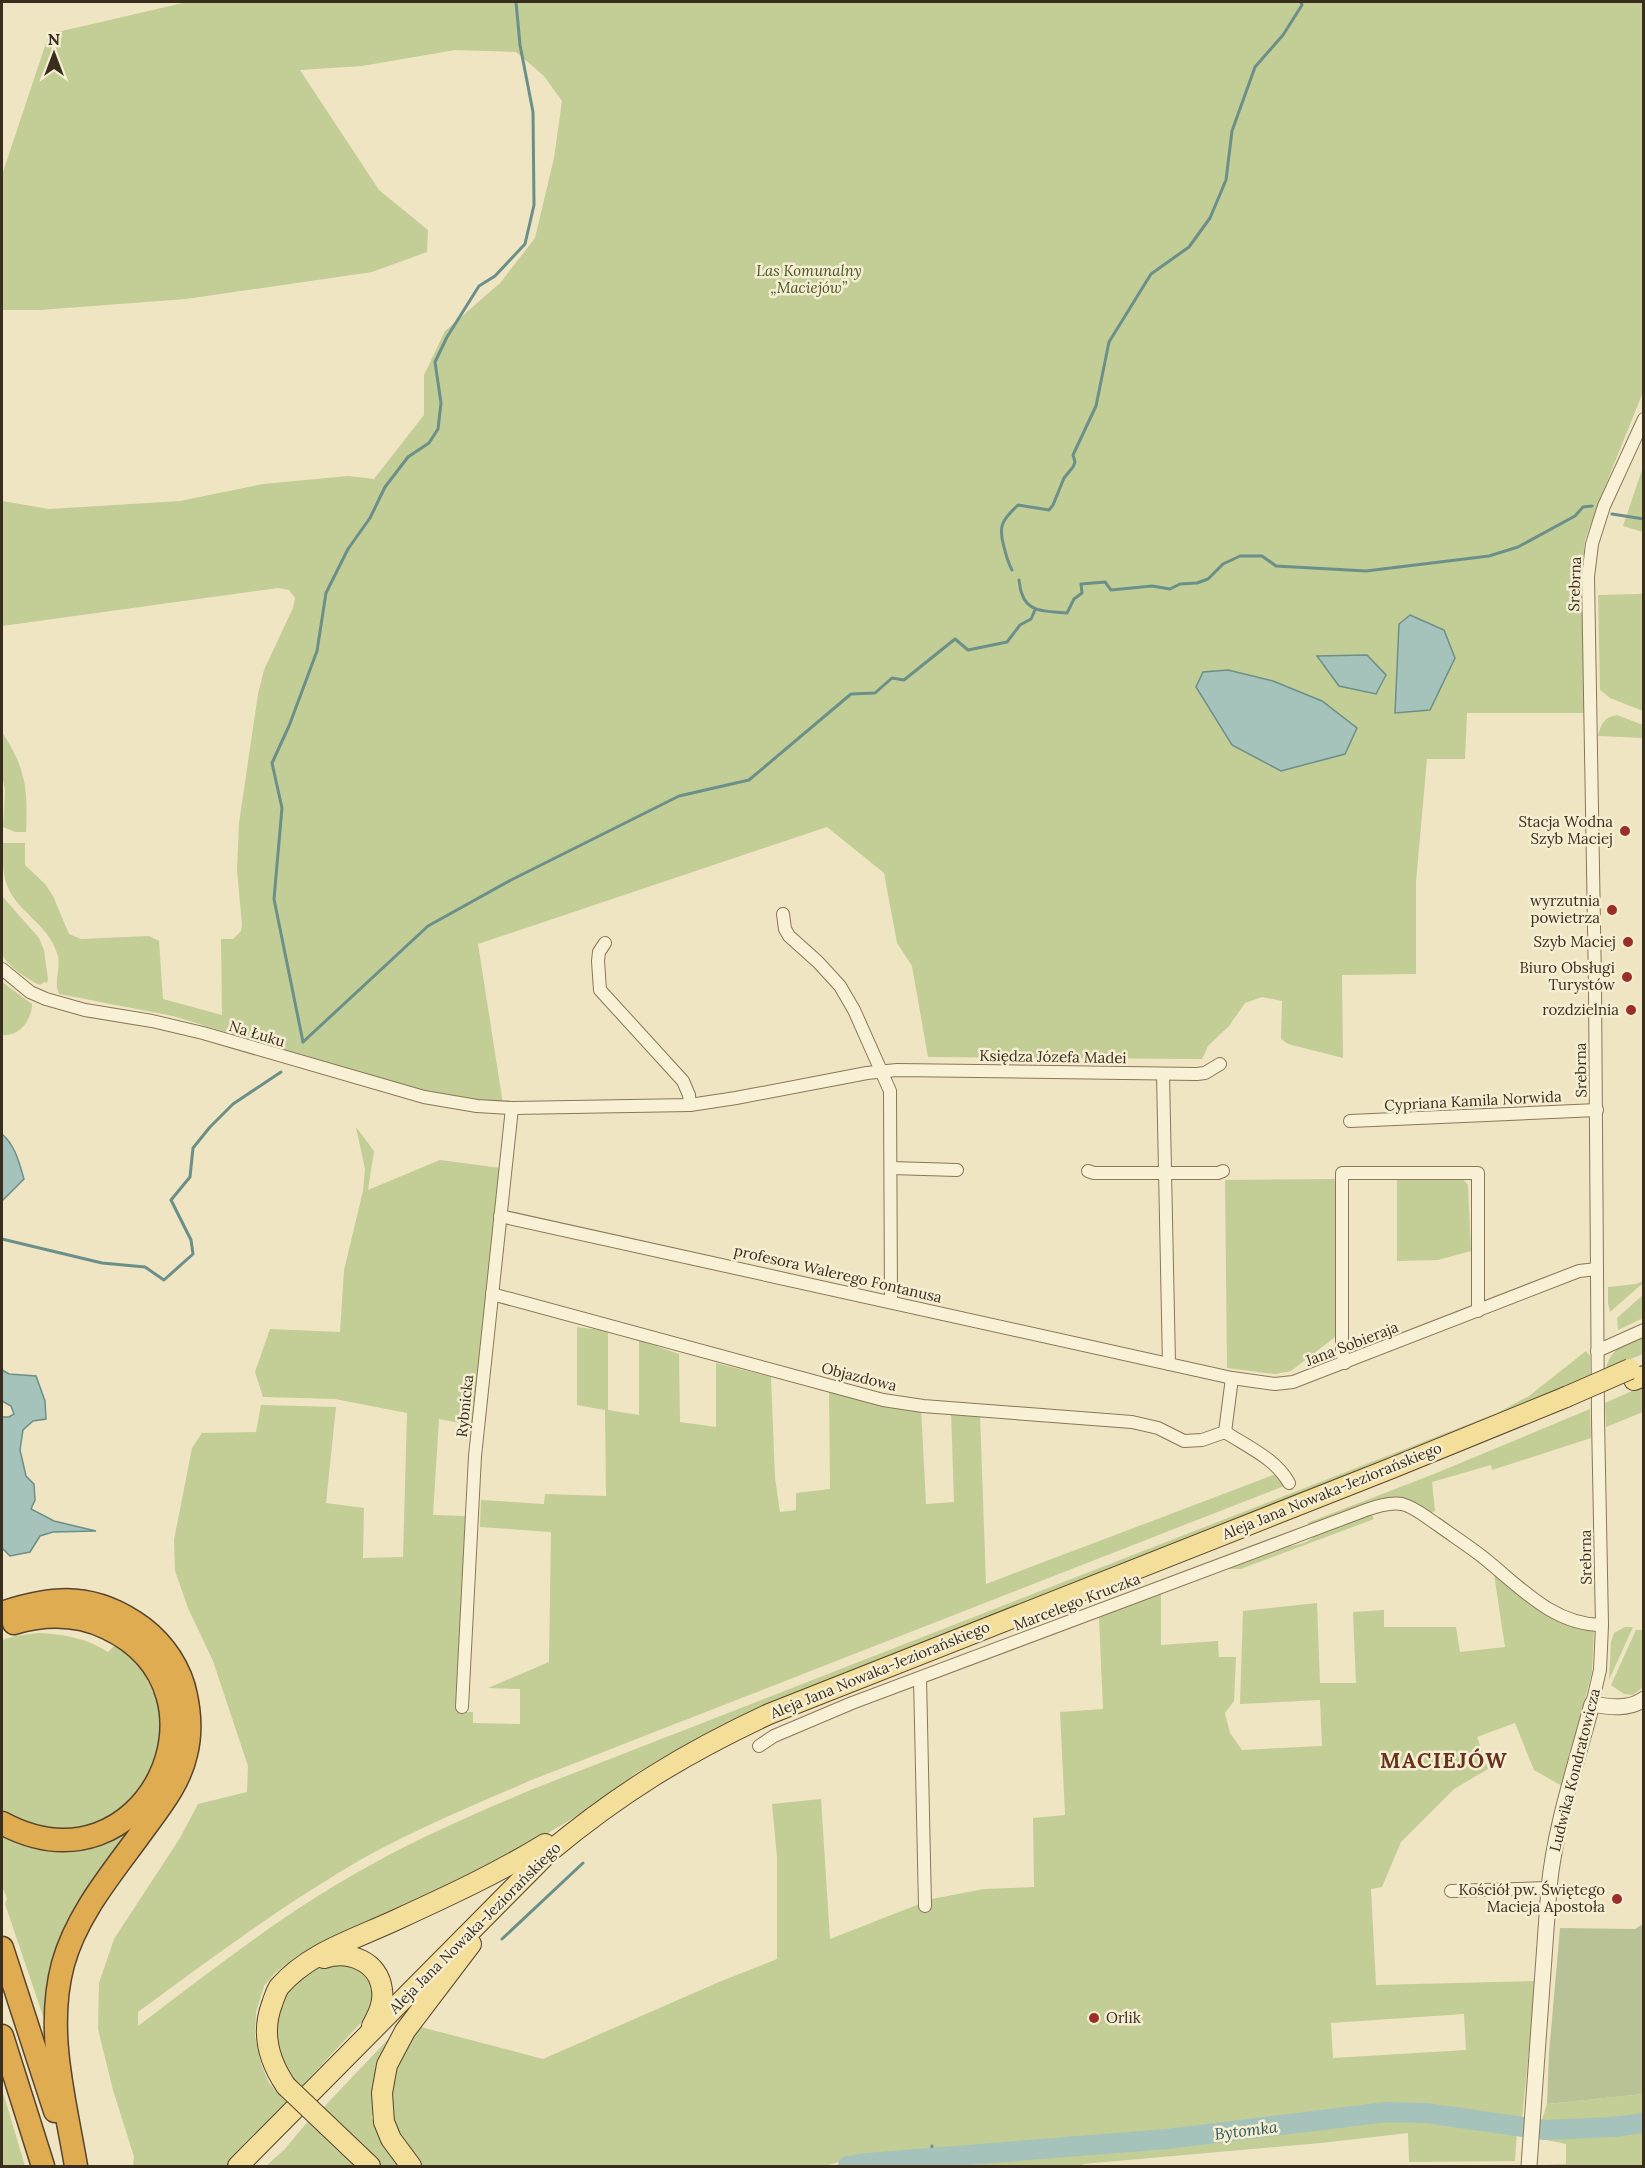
<svg xmlns="http://www.w3.org/2000/svg" width="1645" height="2168" font-family="Lora,serif">
<style>
.green{fill:#c3cd96;fill-rule:evenodd}
.cemetery{fill:#b9c296}
.water{fill:#a5c2bb;stroke:#6b908a;stroke-width:1.5}
.lines{fill:none;stroke-linecap:round;stroke-linejoin:round}
.stream{stroke:#6b908a;stroke-width:3}
.river{stroke:#a5c2bb;stroke-width:20}
.minor-casing{stroke:#8a7659;stroke-width:14}
.tertiary-casing{stroke:#8a7659;stroke-width:17}
.primary-casing{stroke:#57442d;stroke-width:22}
.motorway-casing{stroke:#57442d;stroke-width:25}
.minor{stroke:#f9f1d6;stroke-width:12}
.tertiary{stroke:#f9f1d6;stroke-width:15}
.primary{stroke:#f3de9a;stroke-width:20}
.motorway{stroke:#e0ac51;stroke-width:22}
.primary-bridge-casing{stroke:#57442d;stroke-width:22;stroke-linecap:butt}
.primary-bridge{stroke:#f3de9a;stroke-width:20}
.poi-dot{fill:#9a2f28;stroke:#f6eed2;stroke-width:2}
.labels{text-anchor:middle;stroke-width:5;stroke-linejoin:round;paint-order:stroke}
.park-label{font-size:15px;font-style:italic;fill:#465624;stroke:#f6eed2}
.street-label{font-size:15px;fill:#392d1e;stroke:#f6eed2}
.poi-label{font-size:15px;fill:#392d1e;stroke:#f6eed2;text-anchor:end}
.water-label{font-size:16px;font-style:italic;fill:#2c5959;stroke:#f6eed2}
.district-label{font-size:21px;font-weight:bold;letter-spacing:1.5px;fill:#67311c;stroke:#f6eed2}
</style>
<rect width="100%" height="100%" fill="#efe5c3"/>
<!-- green -->
<g class="green">
<path d="M187,2H1643V392L1600,499L1585,540L1581,578L1585,713H1467L1465,759H1427L1416,882V974L1342,975L1343,1058L1288,1044L1281,1039L1282,1001L1262,997L1245,1003L1229,1026L1208,1046L1202,1059L928,1057L912,966L897,943L884,873L827,827L478,944L503,1104L445,1099L173,1016L59,994C53,982 62,966 57,953C48,924 16,911 7,885C2,872 3,857 3,843H25V865L45,884L53,896L69,934L81,939L149,936L159,941L163,999L222,1015L221,939H233L241,931L242,925L237,870L239,823L258,694L264,670L293,608L295,598L289,590L278,588L2,626V501L49,509L180,501L263,484L348,476L374,479L424,415V375L445,331L500,283L535,238L554,158L562,101L544,76L516,52L455,50L362,66L300,70L379,190L428,230L427,252L372,272L186,299L40,310H2V175L49,34Z"/>
<path d="M1643,467V532L1623,526Z"/>
<path d="M1643,593V711L1610,698L1600,690L1598,595L1639,594Z"/>
<path d="M1617,715L1643,725V738L1598,736C1601,724 1604,717 1617,715Z"/>
<path d="M2,732C26,769 28,789 26,832H15L3,827L5,790L2,775Z"/>
<path d="M2,896L39,938L44,950L48,979L47,983L44,982L40,985C30,981 4,964 2,953C0,937 1,912 2,896Z"/>
<path d="M2,982L32,1004C32,1020 19,1037 2,1035Z"/>
<path d="M356,1127L374,1151L368,1190L440,1160L500,1168L475,1426L439,1419L433,1515L468,1516L458,1712H473V1723L520,1724V1689L488,1688L549,1662L551,1532L480,1527L481,1500L544,1504L545,1494L606,1496L605,1410L577,1405V1327L608,1331V1410L639,1415V1340L679,1354L680,1422L716,1427V1363L771,1377L775,1478L780,1512L796,1510V1493L830,1489L829,1388L921,1408L926,1504L954,1502L951,1411L980,1414L986,1584L1276,1474L1284,1486L529,1781C466,1809 400,1835 340,1872C270,1914 204,1964 138,2012V2026C212,1970 285,1912 367,1867C420,1837 477,1813 533,1789L1497,1413L1529,1396L1586,1351L1590,1356V1376L704,1734L636,1773L578,1815L530,1844L419,1900L328,1939L297,1956L276,1972L264,1986L256,2012L255,2036L261,2064L269,2083L290,2106L245,2151L226,2166H133L134,2157L113,2090L98,2029L99,1983L114,1939L180,1838L198,1804L247,1792L248,1766L213,1661L188,1608L175,1571L174,1540L192,1448L202,1433L256,1432L261,1405L336,1407L326,1503L364,1508L363,1558L403,1557L407,1413L335,1399L263,1397L255,1372L270,1329L340,1332L344,1270L363,1191L365,1169Z"/>
<path d="M1397,1177H1461L1468,1185L1471,1251L1438,1260L1397,1261Z"/>
<path d="M1339,1179V1334L1291,1371L1275,1374L1227,1368L1225,1180Z"/>
<path d="M1643,1281V1283L1610,1312L1608,1303V1287L1636,1284Z"/>
<path d="M1643,1295V1318L1618,1330L1617,1318Z"/>
<path d="M1643,1335V1354L1606,1369C1611,1347 1625,1345 1643,1335Z"/>
<path d="M1643,1386V1412L1606,1427L1605,1403Z"/>
<path d="M1590,1409L1591,1438L1492,1470L1491,1465L1432,1482L1435,1511L1428,1514L1407,1503L1314,1527L1307,1523L1434,1474Z"/>
<path d="M1371,1513L1374,1519L1241,1569H1221L1284,1546C1297,1546 1310,1543 1317,1533Z"/>
<path d="M1494,1574L1594,1629L1592,1672L1562,1786L1534,1770L1515,1723L1477,1737L1488,1769L1454,1789L1401,1842L1382,1887L1371,1889L1376,1985L1536,1981L1522,2118L1420,2106L1399,2105L1165,2133L871,2157L840,2162L824,2166H422C405,2146 383,2110 391,2082C397,2062 408,2044 417,2026L543,2059L719,1982L777,1959V1857L772,1804L821,1799L830,1939L932,1899L984,1889L1034,1887L1033,1818L1065,1815L1060,1712L1103,1709L1099,1618L1161,1591V1645L1218,1641L1219,1657H1236L1234,1701L1225,1713L1230,1733L1242,1750L1322,1746L1320,1700L1240,1704L1243,1611L1317,1603L1320,1683H1356L1353,1612L1384,1610V1627H1456L1460,1652L1505,1647ZM1464,2014L1466,2050L1333,2058L1331,2023Z"/>
<path d="M1625,1627H1633L1609,1680L1611,1642L1614,1633Z"/>
<path d="M1636,1630H1643V1687L1633,1695L1624,1694L1611,1685Z"/>
<path d="M38,1633C64,1634 86,1638 108,1652L115,1645L136,1662L144,1673L158,1703L161,1736L153,1769L133,1799L98,1823L57,1830L8,1816L2,1812V1640L15,1636Z"/>
<path d="M146,1810L89,1893L47,2019H44L5,1904L7,1899L2,1886V1833L16,1840L46,1848Z"/>
<path d="M332,1961L352,1964L367,1975L374,1993L370,2013L300,2088C296,2083 290,2079 287,2075C269,2052 273,2015 286,1991C294,1978 319,1966 332,1961Z"/>
<path d="M395,2032L375,2113L371,2117L404,2166H380L322,2109Z"/>
<path d="M2,2089L25,2166H2Z"/>
<path d="M1643,2094V2115L1588,2124L1541,2123L1547,2104Z"/>
<path d="M1378,2119H1429L1517,2131L1515,2161L1409,2162L1408,2133L1321,2143L1083,2164V2166H887L1165,2145Z"/>
<path d="M309,2120L359,2166H266L284,2150Z"/>
<path d="M1643,2129V2166H1541V2165L1566,2164V2144L1542,2139V2135H1576Z"/>
</g>
<!-- cemetery -->
<path class="cemetery" d="M1641,1925L1644,1927L1643,2094L1547,2104L1549,2053L1560,1928L1635,1929Z"/>
<!-- water -->
<g class="water">
<path d="M1410,615L1444,630L1455,658L1430,710L1395,713L1399,624Z"/>
<path d="M1367,655L1386,675L1376,694L1339,686L1317,656Z"/>
<path d="M1228,670L1273,681L1322,701L1357,728L1345,754L1281,771L1232,745L1196,687L1203,672Z"/>
<path d="M2,1134C15,1145 19,1162 24,1179L2,1201Z"/>
<path d="M2,1370L9,1374L36,1376L45,1401L46,1419L33,1421L23,1430L20,1450L26,1476L34,1484L35,1500L31,1509L54,1521L96,1531L53,1532L40,1536L30,1552L10,1556L2,1548V1417H9L14,1414L11,1406L2,1401Z"/>
</g>
<g class="lines">
<!-- stream -->
<g class="stream">
<path d="M1612,514L1644,519"/>
<path d="M1012,570C1008,563 1006,555 1004,547C998,526 1002,520 1018,505L1049,510L1053,505L1064,478L1073,467L1075,462L1073,455L1096,406L1109,342L1151,274L1189,247L1210,218L1226,180L1232,131L1255,67L1283,35L1302,5L1301,2"/>
<path d="M1019,580C1020,585 1020,590 1022,594C1028,614 1050,611 1067,613L1074,599L1082,593L1081,584L1105,582L1111,590L1152,586L1170,589L1180,584L1197,583L1208,579L1223,564L1240,556H1262L1276,566L1366,571L1489,556L1518,547L1575,516L1583,507L1592,506"/>
<path d="M303,1042L274,899L282,808L272,763L289,726L317,651L326,593L348,549L370,518L385,487L408,457L429,443L438,429L441,403L435,362L447,337L479,286L495,276L525,244L534,205L533,112L520,45L516,2"/>
<path d="M303,1042L428,926L511,880L679,796L749,780L851,694L875,693L892,678L904,680L955,639L968,650L1007,642L1020,625L1031,619L1035,610"/>
<path d="M2,1239L102,1263L145,1267L164,1280L193,1254L191,1240L171,1200L190,1177L193,1148L210,1127L233,1104L281,1072"/>
<path d="M502,1939L583,1863"/>
<path d="M931,2158L932,2146"/>
</g>
<!-- river -->
<path class="river" d="M848,2166L867,2163L1167,2139L1387,2112L1426,2113L1545,2130L1613,2127L1644,2123"/>
<!-- minor casing -->
<g class="minor-casing">
<g id="minor">
<path d="M783,914L785,929L789,936L818,962L840,986L854,1010L890,1091L891,1301"/>
<path d="M605,943L599,952L598,961L600,990L683,1081L689,1095L690,1105"/>
<path d="M2,969L30,992L46,999L85,1010L152,1021L203,1033L424,1097L477,1106L512,1108L690,1105L736,1098L867,1073L897,1070L1197,1074L1205,1073L1220,1064"/>
<path d="M1163,1074L1169,1364"/>
<path d="M1350,1121L1597,1110"/>
<path d="M891,1168L957,1170"/>
<path d="M1088,1171L1094,1173H1218L1223,1171"/>
<path d="M500,1216L1232,1378L1275,1384L1293,1382L1579,1271L1597,1269"/>
<path d="M492,1294L883,1400L923,1406L1132,1422L1158,1428L1184,1441L1202,1440L1225,1432"/>
<path d="M1597,1351L1644,1330"/>
<path d="M1345,1363L1342,1351V1173H1478V1311"/>
<path d="M1225,1432C1248,1447 1276,1459 1289,1483"/>
<path d="M1225,1432L1232,1378"/>
<path d="M920,1678L925,1906"/>
<path d="M1592,1704L1600,1670L1602,1625L1598,1419L1595,984L1588,577L1592,544L1604,506L1644,419"/>
<path d="M462,1707L475,1456L512,1108"/>
<path d="M759,1746L774,1736L852,1703L1366,1510C1377,1506 1390,1502 1402,1504C1415,1507 1427,1518 1438,1525C1453,1536 1469,1546 1484,1558C1519,1586 1553,1625 1602,1625"/>
<path d="M1451,1891L1549,1888"/>
</g>
</g>
<!-- tertiary casing -->
<g class="tertiary-casing">
<path id="tertiary" d="M1529,2166L1549,1888C1555,1826 1576,1765 1592,1704C1609,1707 1629,1710 1644,1699"/>
</g>
<!-- primary casing -->
<g class="primary-casing">
<g id="primary">
<path d="M1634,1380L1644,1376"/>
<path d="M324,1958C348,1950 379,1961 382,1990C384,2003 378,2015 372,2026"/>
<path d="M286,2086C269,2061 261,2033 272,2004C274,1998 276,1992 279,1987C309,1952 358,1938 398,1919C448,1896 498,1873 545,1844"/>
<path d="M328,2126L370,2166"/>
<path d="M238,2166L549,1852C620,1793 685,1753 769,1714L1392,1468L1566,1397"/>
<path d="M411,2166L391,2139L384,2122L382,2093L387,2065L405,2031L471,1944"/>
</g>
</g>
<!-- motorway casing -->
<g class="motorway-casing">
<g id="motorway">
<path d="M2,1613C55,1595 96,1593 143,1628C164,1644 181,1669 186,1696C190,1715 191,1734 186,1754C180,1782 161,1806 144,1829C114,1871 77,1913 63,1964C45,2031 65,2100 76,2166"/>
<path d="M2,1823C145,1900 242,1692 107,1628C78,1614 45,1614 14,1623"/>
<path d="M2,1948L55,2111"/>
<path d="M2,2036L43,2166"/>
</g>
</g>
<!-- minor -->
<use href="#minor" class="minor"/>
<!-- tertiary -->
<use href="#tertiary" class="tertiary"/>
<!-- primary -->
<use href="#primary" class="primary"/>
<!-- motorway -->
<use href="#motorway" class="motorway"/>
<!-- primary-bridge casing -->
<g class="primary-bridge-casing">
<g id="primary-bridge">
<path d="M1566,1397L1630,1369"/>
<path d="M286,2086L328,2126"/>
</g>
</g>
<!-- primary-bridge -->
<use href="#primary-bridge" class="primary-bridge"/>
</g>
<!-- markers -->
<g class="poi-dot">
<circle cx="1625" cy="831" r="6"/>
<circle cx="1612" cy="910" r="6"/>
<circle cx="1628" cy="942" r="6"/>
<circle cx="1627" cy="977" r="6"/>
<circle cx="1631" cy="1010" r="6"/>
<circle cx="1617" cy="1899" r="6"/>
<circle cx="1094" cy="2018" r="6"/>
</g>
<g class="labels">
<!-- park labels -->
<g class="park-label">
<text x="809" y="276">Las Komunalny<tspan x="809" dy="17">„Maciejów”</tspan></text>
</g>
<!-- street labels -->
<g class="street-label">
<text transform="translate(1575 584) rotate(-88)" y="5">Srebrna</text>
<text transform="translate(257 1034) rotate(17)" y="5">Na Łuku</text>
<text transform="translate(1053 1057) rotate(1)" y="5">Księdza Józefa Madei</text>
<text transform="translate(1581 1070) rotate(-91)" y="5">Srebrna</text>
<text transform="translate(1473 1101) rotate(-3)" y="5">Cypriana Kamila Norwida</text>
<text transform="translate(838 1274) rotate(13)" y="5">profesora Walerego Fontanusa</text>
<text transform="translate(1352 1344) rotate(-21)" y="5">Jana Sobieraja</text>
<text transform="translate(859 1377) rotate(14)" y="5">Objazdowa</text>
<text transform="translate(465 1406) rotate(-84)" y="5">Rybnicka</text>
<text transform="translate(1332 1491) rotate(-22)" y="5">Aleja Jana Nowaka-Jeziorańskiego</text>
<text transform="translate(1586 1557) rotate(-91)" y="5">Srebrna</text>
<text transform="translate(1077 1602) rotate(-21)" y="5">Marcelego Kruczka</text>
<text transform="translate(880 1670) rotate(-22)" y="5">Aleja Jana Nowaka-Jeziorańskiego</text>
<text transform="translate(1575 1770) rotate(-76)" y="5">Ludwika Kondratowicza</text>
<text transform="translate(475 1928) rotate(-45)" y="5">Aleja Jana Nowaka-Jeziorańskiego</text>
</g>
<!-- poi labels -->
<g class="poi-label">
<text x="1613" y="827">Stacja Wodna<tspan x="1613" dy="17">Szyb Maciej</tspan></text>
<text x="1600" y="906">wyrzutnia<tspan x="1600" dy="17">powietrza</tspan></text>
<text x="1616" y="947">Szyb Maciej</text>
<text x="1615" y="973">Biuro Obsługi<tspan x="1615" dy="17">Turystów</tspan></text>
<text x="1619" y="1015">rozdzielnia</text>
<text x="1605" y="1895">Kościół pw. Świętego<tspan x="1605" dy="17">Macieja Apostoła</tspan></text>
<text x="1106" y="2023" text-anchor="start">Orlik</text>
</g>
<!-- water labels -->
<g class="water-label">
<text transform="translate(1246 2130) rotate(-7)" y="6">Bytomka</text>
</g>
<!-- district labels -->
<g class="district-label">
<text x="1444" y="1768">MACIEJÓW</text>
</g>
</g>
<!-- border -->
<rect width="1645" height="2168" fill="none" stroke="#392d1e" stroke-width="6"/>
<!-- north arrow -->
<g transform="translate(54 54)" stroke="#f6eed2" stroke-width="4.5" paint-order="stroke">
<path d="M0-4.5L10 22L0 15L-10 22Z" fill="#392d1e"/>
<text y="-9" font-size="16" font-weight="bold" text-anchor="middle" fill="#392d1e">N</text>
</g>
</svg>
